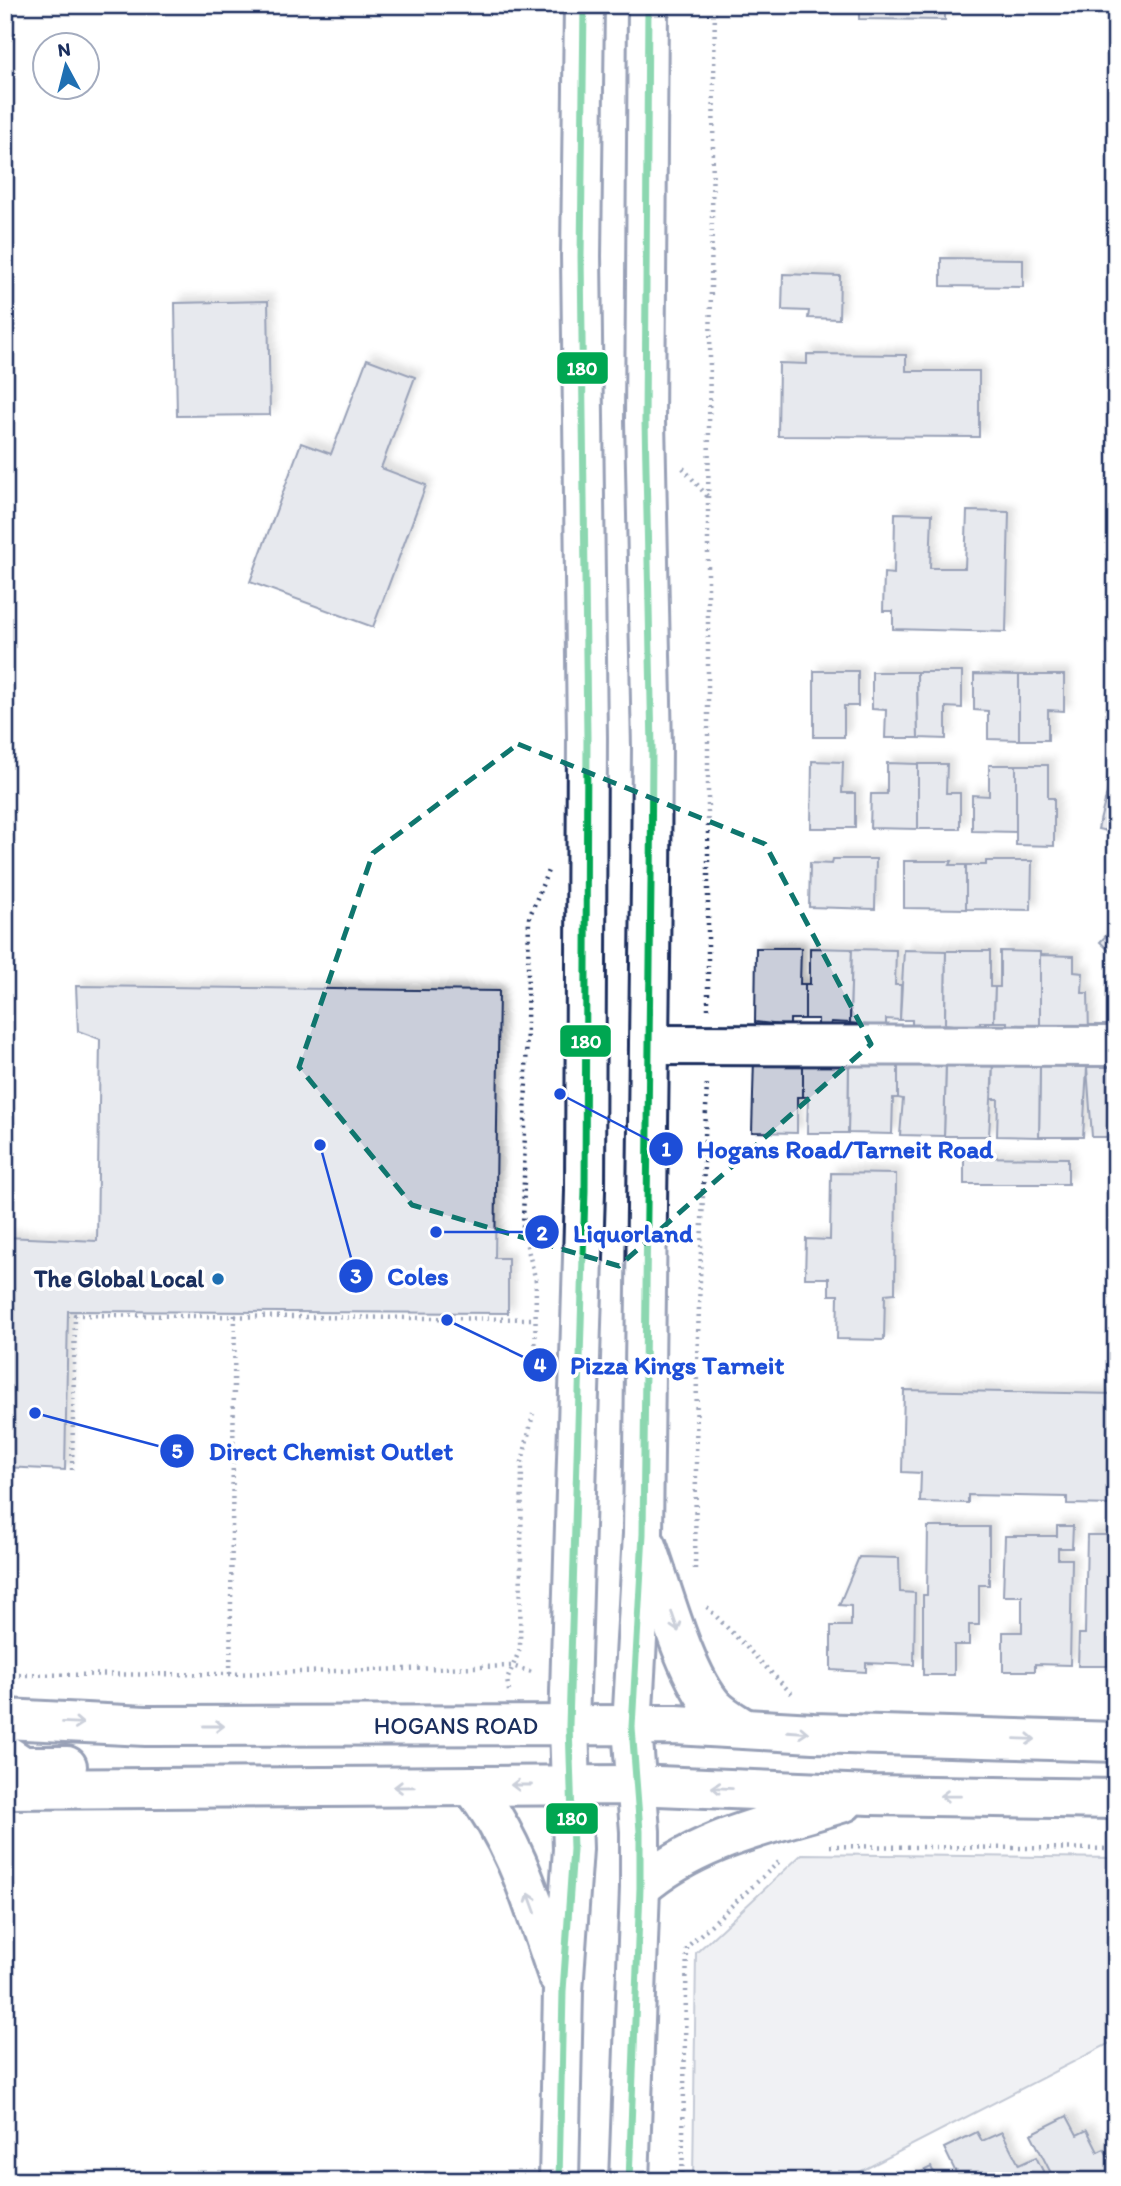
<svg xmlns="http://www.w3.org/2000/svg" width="1121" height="2186" font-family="Itim,sans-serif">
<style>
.green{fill:#dee1e7;stroke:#7c88a2;stroke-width:2}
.building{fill:#caceda;stroke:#1b2f5e;stroke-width:2;filter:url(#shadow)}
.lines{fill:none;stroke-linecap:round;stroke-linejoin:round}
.minor-casing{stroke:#1b2f5e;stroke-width:44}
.major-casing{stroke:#1b2f5e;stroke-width:44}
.path{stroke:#1b2f5e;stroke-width:4.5;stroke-dasharray:2 5;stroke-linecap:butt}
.minor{stroke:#fff;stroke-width:38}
.major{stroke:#fff;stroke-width:38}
.bus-1-casing{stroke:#fff;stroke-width:12}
.bus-1{stroke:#00a651;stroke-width:7}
.oneway{stroke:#8d97ae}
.marked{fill:none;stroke:#0f766e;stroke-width:5;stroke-dasharray:14 9;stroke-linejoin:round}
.poi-dot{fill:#1f6fb2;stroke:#fff;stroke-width:2.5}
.labels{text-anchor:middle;stroke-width:7;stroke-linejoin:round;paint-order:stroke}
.poi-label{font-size:24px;font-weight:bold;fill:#1b2f5e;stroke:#fff;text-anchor:end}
.street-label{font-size:24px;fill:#1b2f5e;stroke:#fff}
.leader{fill:none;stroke:#1d4ed8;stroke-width:2.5}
.callout-dot{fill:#1d4ed8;stroke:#fff;stroke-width:2.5}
.mark-label{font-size:21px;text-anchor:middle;font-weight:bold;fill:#fff}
.callout-label{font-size:26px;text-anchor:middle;font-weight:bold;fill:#1d4ed8;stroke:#fff;stroke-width:7;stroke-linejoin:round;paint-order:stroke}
.line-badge{stroke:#fff;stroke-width:2.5}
.badge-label{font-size:19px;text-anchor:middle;font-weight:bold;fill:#fff}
</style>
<defs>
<filter id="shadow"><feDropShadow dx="6" dy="-6" stdDeviation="3.5" flood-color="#0004"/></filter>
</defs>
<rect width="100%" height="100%" fill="#fff"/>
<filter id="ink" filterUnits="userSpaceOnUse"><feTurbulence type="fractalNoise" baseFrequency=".0143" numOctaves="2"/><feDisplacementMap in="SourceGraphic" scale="14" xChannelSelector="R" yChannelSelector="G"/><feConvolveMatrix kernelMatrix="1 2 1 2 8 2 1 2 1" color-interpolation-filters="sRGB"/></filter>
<g filter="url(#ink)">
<!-- green -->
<path class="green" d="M802,1854L1116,1858V2040L842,2181H693L696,1953Z"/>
<!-- building -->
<g class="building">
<path d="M859,5H945V20L859,19Z"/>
<path d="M941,258L1023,259V287L941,286Z"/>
<path d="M783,274L840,276L839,319L808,318L809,311L782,310Z"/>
<path d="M268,301L270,415L177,416L175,303Z"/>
<path d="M807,354L906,355V371H979V437L778,436L779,363L807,364Z"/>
<path d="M367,359L415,377L381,468L426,485L373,627L250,582L301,443L331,454Z"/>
<path d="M967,511L1009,512L1006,632L893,629V611H883L884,573L894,574L895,513L932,514L930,568H965Z"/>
<path d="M814,671H858V706H844V737H814Z"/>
<path d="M872,672H917L918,738H885L886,710L872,709Z"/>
<path d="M917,672H962V708L946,707V739L918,738Z"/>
<path d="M974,674L1019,675V740L988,739V711L974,710Z"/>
<path d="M1019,675H1064V711L1048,710V740H1019Z"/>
<path d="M812,761L843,762L842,793H855V828H811Z"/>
<path d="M887,763L918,764V829L870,828L871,794H887Z"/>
<path d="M918,764H947L946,793H960V829H918Z"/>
<path d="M989,765H1016V832L972,831V795L989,796Z"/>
<path d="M1016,765H1048V798H1054V846L1016,845Z"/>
<path d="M1111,777L1116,778V833L1098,829Z"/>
<path d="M833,859H876L875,909L809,907L810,863L832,864Z"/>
<path d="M904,861H952L950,865H966V909L904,908Z"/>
<path d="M986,861H1032L1031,910L966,909V865H986Z"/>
<path d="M1116,925V957L1100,942Z"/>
<path d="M756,948H801L800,984H805V1019H790V1026L755,1022Z"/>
<path d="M810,948L852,949L850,1023L831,1022L830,1027H818V1019H805V984H810Z"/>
<path d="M852,949L896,950L895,985H901L900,1020L886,1019V1027L850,1023Z"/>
<path d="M904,950L946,951L945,1024L912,1028V1020H900Z"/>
<path d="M946,951H990V987H995L994,1022H980V1028L945,1024Z"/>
<path d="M1000,951L1040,952V1027L1007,1028V1022H994L995,987H1000Z"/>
<path d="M1040,955L1074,956V972L1083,973L1082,993H1088L1089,1032L1040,1030Z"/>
<path d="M76,986L499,991L495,1258H508V1313L68,1311L65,1470L5,1467V1237L97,1241L100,1039L78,1031Z"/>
<path d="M754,1058L803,1063V1097H797V1133L752,1132Z"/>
<path d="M849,1059L898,1063V1098H893L892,1134L848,1133Z"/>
<path d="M849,1059L848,1133H807L808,1097H803V1063Z"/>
<path d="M946,1060L993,1064L989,1136H944Z"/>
<path d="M946,1060L944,1136L900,1135L903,1099L898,1098V1063Z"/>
<path d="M1075,1060V1067H1087L1083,1137H1039L1040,1063Z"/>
<path d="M1102,1060L1116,1064V1137H1092L1087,1067H1103Z"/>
<path d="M1040,1063L1039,1137L997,1136L998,1099H992L993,1064Z"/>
<path d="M964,1157L1068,1158V1184H964Z"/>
<path d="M831,1173L896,1174L895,1293L885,1294L884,1340L837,1339L838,1295H829V1278H805L806,1239L830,1240Z"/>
<path d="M904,1390L1116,1394V1505L1067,1504V1497L968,1495V1503L920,1502L921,1473L902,1472Z"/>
<path d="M1057,1526H1073L1072,1548H1058V1559H1072L1070,1665L1035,1664V1671H1003V1632H1022V1596H1003L1005,1536H1057Z"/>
<path d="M928,1527H989V1585H979V1625H969V1645H954V1675H923V1595H927Z"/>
<path d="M1087,1535H1116V1639H1109L1108,1666H1078L1079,1634H1085Z"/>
<path d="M859,1557L899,1558L900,1592L915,1593L914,1665L866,1663V1672L831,1670V1626H851V1606L839,1605Z"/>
<path d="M1067,2116L1077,2135L1087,2130L1098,2152L1104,2149L1110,2159L1116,2156V2181H1055L1031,2134Z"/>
<path d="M977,2132L982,2141L1002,2132L1019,2165L1036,2157L1048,2181H960L944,2148Z"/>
<path d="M931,2167L938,2181H903Z"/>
</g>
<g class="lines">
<!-- minor casing -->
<g class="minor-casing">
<g id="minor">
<path d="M649,1045L1116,1046"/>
<path d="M5,1719L146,1726L676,1725L813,1733L1116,1742"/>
<path d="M5,1754L23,1766H67"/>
<path d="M5,1789L634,1785L870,1795L1116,1799"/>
<path d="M640,1888C697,1838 773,1824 844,1802"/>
</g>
</g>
<!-- major casing -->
<g class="major-casing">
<g id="major">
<path d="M647,1546C663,1590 684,1673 714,1707C723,1716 734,1722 745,1729"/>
<path d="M472,1786C517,1843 534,1908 558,1976"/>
<path d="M559,2181L563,1991L573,1849L569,1726L585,1191L587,737L581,256L584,5"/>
<path d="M629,2181L640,1888V1831L632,1727L643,1534L651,882L652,748L645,421L648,5"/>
</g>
</g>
<!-- path -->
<g class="path">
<path d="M683,468L707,496"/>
<path d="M708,1009V498L715,5"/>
<path d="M535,1372L536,1281L523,1230L529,918L549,868"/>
<path d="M72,1470L75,1315L534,1319"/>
<path d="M695,1569L697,1364L707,1081"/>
<path d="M707,1607L794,1696"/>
<path d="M230,1674L235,1312"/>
<path d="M5,1675L230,1674L512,1666L535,1673"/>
<path d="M509,1691L507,1680L520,1649L522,1462L533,1414"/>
<path d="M830,1846L1116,1849"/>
<path d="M682,2181L687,1947L782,1859"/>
</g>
<!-- minor -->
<use href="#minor" class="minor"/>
<!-- major -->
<use href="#major" class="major"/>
<!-- bus-1 casing -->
<g class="bus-1-casing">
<g id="bus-1">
<path d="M559,2181L563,1991L573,1849L569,1726L585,1191L587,737L581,256L584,5"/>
<path d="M629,2181L640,1888V1831L632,1727L643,1534L651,882L652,748L645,421L648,5"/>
</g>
</g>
<!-- bus-1 -->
<use href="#bus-1" class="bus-1"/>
</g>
<!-- one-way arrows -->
<defs><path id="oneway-shaft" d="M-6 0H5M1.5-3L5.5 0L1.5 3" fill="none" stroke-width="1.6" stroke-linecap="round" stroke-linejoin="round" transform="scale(1.75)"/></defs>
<g class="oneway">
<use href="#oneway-shaft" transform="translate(675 1622) rotate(71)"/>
<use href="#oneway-shaft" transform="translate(73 1723) rotate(3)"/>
<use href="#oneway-shaft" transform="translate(214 1726)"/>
<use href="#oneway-shaft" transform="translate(798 1732) rotate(4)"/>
<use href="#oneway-shaft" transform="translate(1025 1739) rotate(2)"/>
<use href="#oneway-shaft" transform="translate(521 1785) rotate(180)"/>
<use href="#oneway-shaft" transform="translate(404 1787) rotate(179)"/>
<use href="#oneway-shaft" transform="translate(722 1788) rotate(-177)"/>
<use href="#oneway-shaft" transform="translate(950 1796) rotate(-179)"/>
<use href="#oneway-shaft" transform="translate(532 1903) rotate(-110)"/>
</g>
</g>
<!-- marked area -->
<path d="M0 0H1121V2186H0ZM518,744L765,844L871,1044L619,1266L412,1205L299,1067L373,853Z" fill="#fff" fill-opacity=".55" fill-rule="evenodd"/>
<path class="marked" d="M518,744L765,844L871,1044L619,1266L412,1205L299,1067L373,853Z"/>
<!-- markers -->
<circle class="poi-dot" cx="218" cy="1279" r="7"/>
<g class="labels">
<!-- poi labels -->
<g class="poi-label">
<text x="204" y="1287">The Global Local</text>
</g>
<!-- street labels -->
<g class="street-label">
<text x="456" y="1734">HOGANS ROAD</text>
</g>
</g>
<!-- callouts -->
<path class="leader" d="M560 1094L666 1149M436 1232L542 1232M320 1145L356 1276M447 1320L540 1365M35 1413L177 1451"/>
<g class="callout-dot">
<circle cx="560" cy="1094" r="7"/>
<circle cx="436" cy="1232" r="7"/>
<circle cx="320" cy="1145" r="7"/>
<circle cx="447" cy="1320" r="7"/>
<circle cx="35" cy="1413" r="7"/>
<circle cx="666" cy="1149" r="18"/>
<circle cx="542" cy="1232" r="18"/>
<circle cx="356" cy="1276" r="18"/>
<circle cx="540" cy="1365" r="18"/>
<circle cx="177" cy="1451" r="18"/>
</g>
<g class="mark-label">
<text x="666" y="1156">1</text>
<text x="542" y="1240">2</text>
<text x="356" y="1283">3</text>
<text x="540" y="1372">4</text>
<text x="177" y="1458">5</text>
</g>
<g class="callout-label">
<text x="845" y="1158">Hogans Road/Tarneit Road</text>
<text x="633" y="1242">Liquorland</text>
<text x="418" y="1285">Coles</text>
<text x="677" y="1374">Pizza Kings Tarneit</text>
<text x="331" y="1460">Direct Chemist Outlet</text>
</g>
<g class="line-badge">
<rect x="556" y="351" width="53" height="34" rx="7" fill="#00a651"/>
<rect x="559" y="1024" width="53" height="34" rx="7" fill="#00a651"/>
<rect x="545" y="1802" width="54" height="33" rx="7" fill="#00a651"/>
</g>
<g class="badge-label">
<text x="582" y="375">180</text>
<text x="586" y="1048">180</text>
<text x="572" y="1825">180</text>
</g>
<!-- margin -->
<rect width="1121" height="2186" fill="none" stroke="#fff" stroke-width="28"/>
<rect x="14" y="14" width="1093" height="2158" fill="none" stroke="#1b2f5e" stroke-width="2.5" filter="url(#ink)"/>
<!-- north arrow -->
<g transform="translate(66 66) rotate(353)"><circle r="33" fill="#ffffff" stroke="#a4acbf" stroke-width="2"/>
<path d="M0-5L12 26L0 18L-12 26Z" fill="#1f6fb2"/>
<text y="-10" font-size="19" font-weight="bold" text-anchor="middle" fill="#1b2f5e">N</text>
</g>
</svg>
